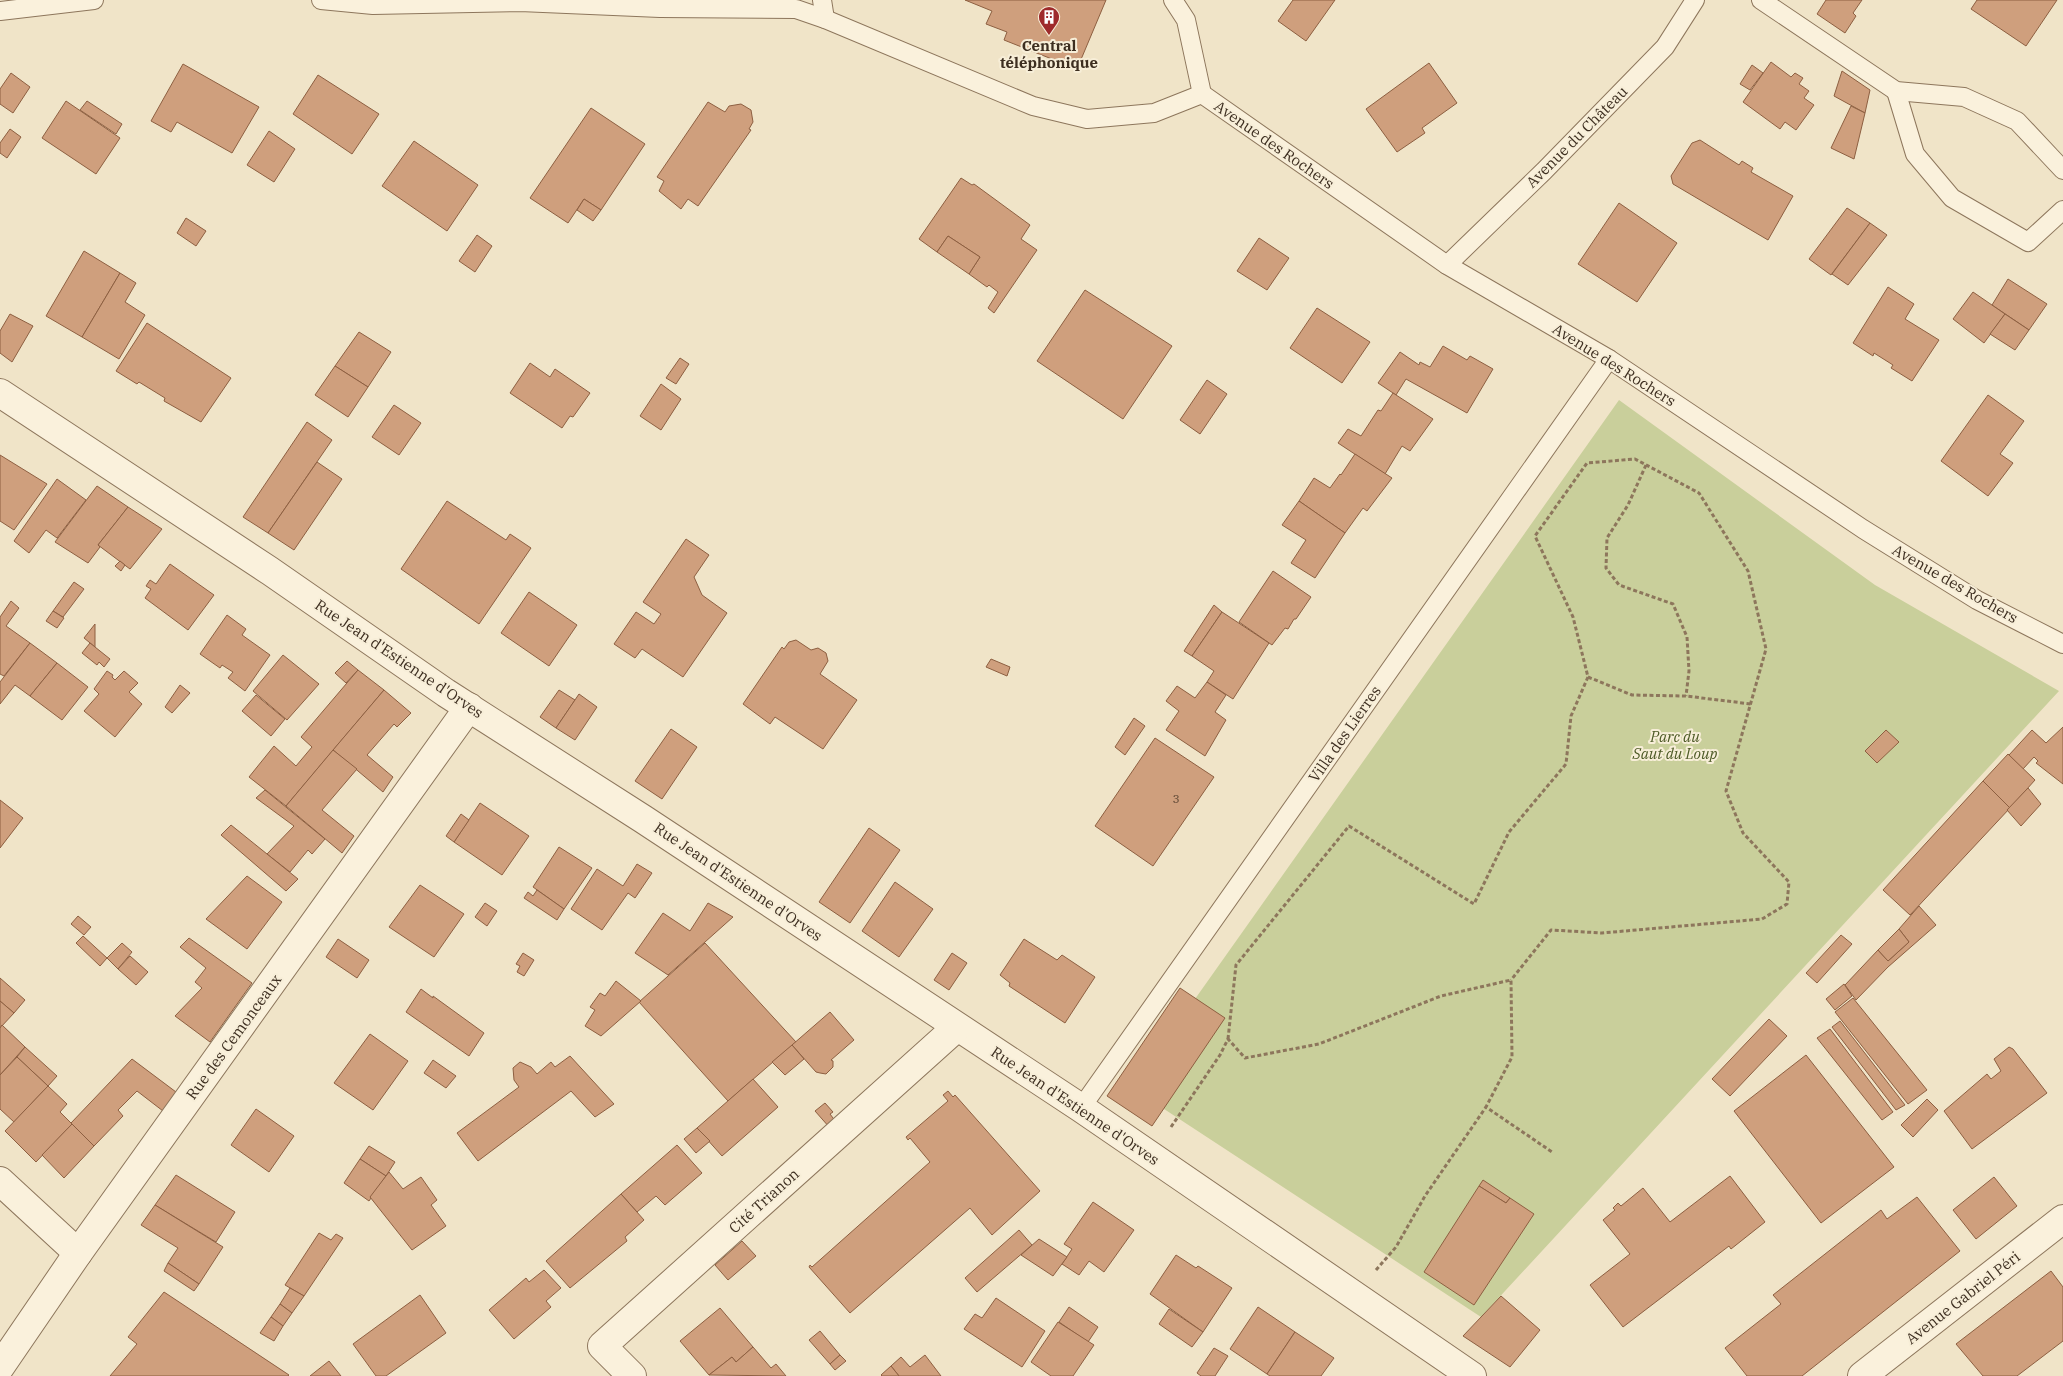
<svg xmlns="http://www.w3.org/2000/svg" width="2063" height="1376" font-family="'IBM Plex Serif',serif">
<style>
.green{fill:#c9cf9b}
.building{fill:#cf9f7d;stroke:#8d5f41}
.lines{fill:none;stroke-linecap:round;stroke-linejoin:round}
.service-casing{stroke:#8d765c;stroke-width:20}
.minor-casing{stroke:#8d765c;stroke-width:30}
.path{stroke:#8d765c;stroke-width:3;stroke-dasharray:4 2.5;stroke-linecap:butt}
.service{stroke:#faf1dc;stroke-width:18}
.minor{stroke:#faf1dc;stroke-width:28}
.labels{text-anchor:middle;stroke-width:4;stroke-linejoin:round;paint-order:stroke}
.number-label{font-size:12px;fill:#624a37}
.poi-label{font-size:15px;font-weight:bold;fill:#3d2e20;stroke:#f7eed8}
.street-label{font-size:15px;fill:#3d2e20;stroke:#f7eed8}
.park-label{font-size:15px;font-style:italic;fill:#4d5a26;stroke:#f7eed8}
</style>
<rect width="100%" height="100%" fill="#f0e4c8"/>
<!-- green -->
<path class="green" d="M1619,400L1875,585L2059,691L1481,1317L1132,1088Z"/>
<!-- building -->
<g class="building">
<path d="M965,0H1106L1077,69L1004,40L1007,32L986,24L992,11Z"/>
<path d="M1293,0H1335L1306,41L1278,21Z"/>
<path d="M1826,0H1862L1853,13L1856,16L1845,33L1817,14Z"/>
<path d="M1977,0H2057L2026,46L1971,9Z"/>
<path d="M1771,62L1791,77L1795,73L1803,78L1799,84L1809,91L1804,98L1814,105L1796,130L1785,122L1780,129L1743,102Z"/>
<path d="M1429,63L1457,103L1422,128L1425,133L1397,152L1366,109Z"/>
<path d="M183,64L259,107L232,153L177,122L171,132L151,121Z"/>
<path d="M1752,65L1763,73L1750,90L1740,84Z"/>
<path d="M1842,71L1870,90L1865,113L1834,96Z"/>
<path d="M11,73L30,87L13,113L0,104V89Z"/>
<path d="M318,75L379,114L352,154L293,114Z"/>
<path d="M66,101L120,138L96,174L42,138Z"/>
<path d="M87,101L122,124L116,134L80,110Z"/>
<path d="M708,102L725,112L729,106L741,104L751,110L753,122L749,129L751,130L698,206L688,199L681,209L659,191L664,181L657,177Z"/>
<path d="M1851,106L1865,113L1854,159L1831,148Z"/>
<path d="M591,108L645,144L601,210L584,199L568,223L530,198Z"/>
<path d="M10,129L21,137L7,158L0,153V143Z"/>
<path d="M269,131L295,149L274,182L247,165Z"/>
<path d="M1700,140L1739,165L1742,161L1753,168L1751,172L1793,196L1768,240L1673,184L1671,176L1692,143Z"/>
<path d="M414,141L478,185L447,231L382,186Z"/>
<path d="M961,178L972,185L974,184L1030,225L1021,239L1037,250L994,313L988,308L998,292L989,285L987,287L969,274L980,257L948,236L937,252L919,239Z"/>
<path d="M584,199L601,210L593,221L577,210Z"/>
<path d="M1619,203L1677,243L1637,302L1578,264Z"/>
<path d="M1847,208L1870,223L1831,275L1809,259Z"/>
<path d="M186,218L206,231L196,246L177,233Z"/>
<path d="M1870,223L1887,235L1848,285L1832,274Z"/>
<path d="M477,235L492,246L475,272L459,261Z"/>
<path d="M948,236L980,257L969,274L937,252Z"/>
<path d="M1259,238L1289,258L1267,290L1237,271Z"/>
<path d="M84,251L120,273L82,337L46,316Z"/>
<path d="M120,273L136,283L125,302L145,315L119,359L82,337Z"/>
<path d="M2008,279L2047,304L2029,330L1992,305Z"/>
<path d="M1888,287L1914,304L1905,319L1939,340L1912,381L1891,368L1893,365L1874,353L1873,356L1853,343Z"/>
<path d="M1085,290L1172,346L1123,419L1037,361Z"/>
<path d="M1973,292L2005,314L1984,343L1953,319Z"/>
<path d="M1317,308L1370,342L1342,383L1290,348Z"/>
<path d="M10,314L33,326L12,362L0,353V331Z"/>
<path d="M2005,314L2029,330L2015,350L1990,334Z"/>
<path d="M147,323L231,378L201,422L164,401L165,398L139,382L137,384L116,371Z"/>
<path d="M359,332L391,352L368,387L335,366Z"/>
<path d="M1443,346L1467,360L1470,356L1493,369L1467,413L1406,379L1396,395L1378,383L1400,352L1419,365L1420,362L1430,367Z"/>
<path d="M680,358L689,364L676,384L666,378Z"/>
<path d="M530,363L550,377L555,369L590,393L573,417L570,416L562,428L510,393Z"/>
<path d="M335,366L368,387L348,417L315,395Z"/>
<path d="M1207,380L1227,394L1200,434L1180,420Z"/>
<path d="M661,384L681,399L661,430L640,416Z"/>
<path d="M1393,393L1433,419L1410,451L1402,446L1385,474L1338,443L1348,429L1361,436L1378,410L1381,411Z"/>
<path d="M1988,395L2024,421L2000,454L2013,463L1988,496L1941,461Z"/>
<path d="M394,405L421,423L399,455L372,437Z"/>
<path d="M307,422L332,440L268,533L243,517Z"/>
<path d="M1355,454L1392,478L1367,511L1363,508L1345,533L1299,501L1314,478L1330,488L1340,474L1341,475Z"/>
<path d="M0,455L47,484L14,530L0,521Z"/>
<path d="M317,462L342,479L294,550L268,533Z"/>
<path d="M57,479L86,500L57,538L46,530L29,553L14,541Z"/>
<path d="M97,486L128,507L98,545L100,547L88,563L55,542Z"/>
<path d="M447,501L506,540L510,534L531,548L479,624L401,569Z"/>
<path d="M1299,501L1345,533L1315,578L1291,563L1306,540L1282,525Z"/>
<path d="M128,507L162,529L130,569L98,545Z"/>
<path d="M686,539L709,555L694,577L702,595L727,613L683,677L642,649L635,658L614,644L636,612L654,624L661,614L643,602Z"/>
<path d="M120,561L125,565L121,571L115,566Z"/>
<path d="M170,564L214,595L188,630L145,598L151,589L146,586L150,580L156,584Z"/>
<path d="M1273,571L1311,597L1296,619H1294L1288,629L1285,628L1272,645L1239,622Z"/>
<path d="M74,582L84,589L63,617L53,611Z"/>
<path d="M529,592L577,625L549,666L501,633Z"/>
<path d="M11,601L19,608L6,626L30,643L4,676L0,674V617Z"/>
<path d="M1214,605L1222,612L1192,656L1184,651Z"/>
<path d="M53,611L64,618L57,628L46,621Z"/>
<path d="M1222,612L1269,643L1233,699L1207,682L1214,671L1192,656Z"/>
<path d="M227,615L246,629L242,635L270,655L245,691L228,678L233,672L222,665L220,668L200,654Z"/>
<path d="M95,624V647L84,638Z"/>
<path d="M796,640L811,650L818,648L826,653L828,661L820,674L857,700L823,749L775,717L770,724L743,704L782,647L784,649L789,642Z"/>
<path d="M30,643L57,663L30,696L15,685L0,704V682Z"/>
<path d="M90,643L110,659L104,667L99,662L97,665L82,653Z"/>
<path d="M283,655L319,684L287,720L253,691Z"/>
<path d="M991,659L1010,667L1007,676L986,667Z"/>
<path d="M347,661L358,670L346,683L335,673Z"/>
<path d="M57,663L88,687L62,720L30,696Z"/>
<path d="M358,670L384,690L286,806L249,777L274,746L296,766L312,747L301,737Z"/>
<path d="M107,671L113,675L112,677L115,680L124,671L138,683L129,692L142,704L115,737L84,711L99,694L94,689Z"/>
<path d="M1207,682L1226,695L1215,712L1226,720L1205,756L1166,730L1179,711L1166,701L1177,686L1195,698Z"/>
<path d="M180,685L190,693L172,713L165,707Z"/>
<path d="M384,690L411,713L397,727L394,724L367,755L393,777L383,792L333,750Z"/>
<path d="M559,690L575,700L556,728L540,717Z"/>
<path d="M579,694L597,707L575,740L556,728Z"/>
<path d="M256,695L285,719L271,736L242,711Z"/>
<path d="M1134,718L1145,726L1125,755L1115,747Z"/>
<path d="M2063,727V784L2036,763L2038,761L2034,757L2023,769L2009,755L2032,730L2046,743Z"/>
<path d="M671,729L697,747L662,799L635,781Z"/>
<path d="M1886,730L1899,742L1877,763L1865,751Z"/>
<path d="M1155,738L1214,777L1153,866L1095,826Z"/>
<path d="M333,750L357,769L322,810L354,836L342,853L286,806Z"/>
<path d="M2008,754L2035,780L2010,808L1983,781Z"/>
<path d="M1983,781L2010,808L1910,915L1883,890Z"/>
<path d="M2028,788L2041,804L2021,826L2007,810Z"/>
<path d="M265,790L325,839L312,854L308,850L290,872L267,854L294,826L256,798Z"/>
<path d="M0,800L23,818L0,848Z"/>
<path d="M480,803L529,836L502,875L454,842Z"/>
<path d="M461,814L469,820L454,842L446,836Z"/>
<path d="M231,825L298,879L286,891L221,835Z"/>
<path d="M869,828L900,850L850,923L819,902Z"/>
<path d="M559,847L592,868L564,909L533,887Z"/>
<path d="M637,864L652,873L635,898L628,893L602,930L571,909L597,869L623,886Z"/>
<path d="M247,876L282,902L247,949L206,919Z"/>
<path d="M895,882L933,909L899,957L862,931Z"/>
<path d="M420,885L464,914L434,957L389,927Z"/>
<path d="M537,890L564,909L557,920L524,898L528,892L533,896Z"/>
<path d="M485,903L497,911L487,926L475,917Z"/>
<path d="M708,903L733,917L668,975L635,953L663,913L690,931Z"/>
<path d="M1919,906L1936,925L1888,967L1856,1000L1845,985L1878,950L1888,961L1909,942L1899,929Z"/>
<path d="M78,916L91,927L84,935L71,924Z"/>
<path d="M1899,929L1909,942L1888,961L1878,950Z"/>
<path d="M1841,935L1852,944L1817,983L1806,973Z"/>
<path d="M83,936L107,958L100,966L76,943Z"/>
<path d="M189,938L252,983L210,1042L175,1016L202,988L195,982L206,968L180,947Z"/>
<path d="M338,939L369,960L357,978L326,957Z"/>
<path d="M1024,939L1057,960L1062,955L1095,977L1065,1023L1009,986L1010,983L1000,975Z"/>
<path d="M122,943L132,952L118,969L107,958Z"/>
<path d="M705,943L796,1042L728,1101L639,1002Z"/>
<path d="M523,953L534,960L524,976L517,972L520,966L516,964Z"/>
<path d="M952,953L967,963L949,990L934,980Z"/>
<path d="M130,956L148,972L136,985L118,969Z"/>
<path d="M0,978L25,1000L14,1013L0,1001Z"/>
<path d="M616,981L641,1001L601,1036L585,1026L595,1010L590,1007L600,993L605,996Z"/>
<path d="M1844,984L1852,996L1835,1010L1826,999Z"/>
<path d="M1180,988L1225,1018L1152,1126L1107,1096Z"/>
<path d="M421,989L433,998V996L484,1033L469,1056L406,1012Z"/>
<path d="M1853,998L1927,1090L1908,1104L1835,1012Z"/>
<path d="M0,1001L14,1013L0,1028Z"/>
<path d="M830,1012L854,1040L831,1060L833,1061V1067L826,1074L820,1073L816,1072L792,1045Z"/>
<path d="M1769,1019L1787,1036L1730,1096L1712,1079Z"/>
<path d="M1840,1021L1905,1105L1896,1110L1832,1027Z"/>
<path d="M2,1025L25,1047L0,1075V1028Z"/>
<path d="M1830,1029L1893,1112L1882,1120L1817,1038Z"/>
<path d="M370,1034L408,1061L373,1110L334,1083Z"/>
<path d="M792,1045L804,1059L785,1075L772,1062Z"/>
<path d="M25,1047L57,1076L48,1086L17,1057Z"/>
<path d="M2009,1047L2013,1049L2047,1093L1972,1149L1944,1111L1987,1074L1991,1079L2001,1071L1994,1059Z"/>
<path d="M1806,1055L1894,1167L1821,1223L1734,1111Z"/>
<path d="M570,1056L614,1104L595,1117L571,1091L478,1161L457,1133L519,1087L514,1080L513,1068L520,1062L531,1067L537,1074L551,1062L555,1067Z"/>
<path d="M17,1057L48,1086L14,1122L0,1109V1075Z"/>
<path d="M132,1059L176,1092L163,1111L137,1091L118,1110L123,1116L94,1146L71,1123Z"/>
<path d="M433,1060L456,1076L446,1088L424,1073Z"/>
<path d="M753,1079L778,1107L722,1156L697,1128Z"/>
<path d="M48,1086L67,1104L60,1112L72,1124L36,1162L5,1131Z"/>
<path d="M948,1091L953,1097L955,1095L1040,1191L992,1235L970,1208L850,1313L809,1267L810,1265L812,1267L930,1162L910,1138L908,1140L906,1137L948,1101L943,1095Z"/>
<path d="M1927,1099L1938,1110L1913,1137L1901,1125Z"/>
<path d="M825,1103L833,1112L830,1114L836,1122L830,1128L815,1111Z"/>
<path d="M256,1109L294,1136L269,1172L231,1145Z"/>
<path d="M72,1124L94,1146L64,1178L42,1155Z"/>
<path d="M697,1128L710,1141L696,1153L684,1139Z"/>
<path d="M677,1145L702,1173L665,1205L656,1196L637,1212L621,1194Z"/>
<path d="M369,1146L395,1162L386,1176L360,1159Z"/>
<path d="M360,1159L386,1176L369,1201L344,1183Z"/>
<path d="M389,1172L403,1189L421,1177L437,1200L431,1205L446,1226L412,1250L370,1197Z"/>
<path d="M176,1175L235,1212L216,1242L155,1205Z"/>
<path d="M1730,1176L1765,1222L1731,1249L1729,1246L1623,1327L1590,1285L1630,1254L1603,1220L1615,1210L1613,1208L1618,1203L1621,1206L1643,1188L1670,1222Z"/>
<path d="M1994,1177L2017,1206L1976,1239L1953,1210Z"/>
<path d="M1483,1180L1510,1198L1506,1203L1479,1186Z"/>
<path d="M1479,1186L1506,1203L1510,1198L1534,1214L1474,1305L1424,1272Z"/>
<path d="M621,1194L644,1220L625,1237L627,1241L570,1288L546,1261Z"/>
<path d="M1917,1197L1960,1251L1802,1376H1747L1725,1348L1781,1304L1773,1295L1881,1210L1887,1219Z"/>
<path d="M1093,1202L1134,1230L1104,1272L1089,1261L1079,1275L1062,1264L1072,1249L1064,1244Z"/>
<path d="M155,1205L223,1247L199,1284L168,1263L178,1248L141,1225Z"/>
<path d="M1019,1230L1032,1245L977,1292L965,1278Z"/>
<path d="M319,1233L331,1240L336,1234L343,1238L304,1296L285,1285Z"/>
<path d="M1039,1239L1067,1257L1053,1276L1021,1255Z"/>
<path d="M742,1241L756,1256L728,1280L715,1265Z"/>
<path d="M1176,1255L1196,1268L1198,1266L1232,1288L1203,1332L1150,1294Z"/>
<path d="M168,1263L199,1284L194,1291L164,1271Z"/>
<path d="M544,1270L561,1288L546,1301L551,1307L514,1339L489,1310L526,1278L529,1282Z"/>
<path d="M2051,1271L2063,1287V1341L2017,1376H1983L1956,1344Z"/>
<path d="M290,1288L304,1296L292,1313L280,1304Z"/>
<path d="M164,1292L289,1375L288,1376H110L137,1344L128,1337Z"/>
<path d="M420,1295L446,1333L386,1376H376L353,1344Z"/>
<path d="M1501,1296L1540,1330L1510,1367L1463,1336Z"/>
<path d="M996,1298L1045,1331L1022,1367L964,1329L975,1314L982,1318Z"/>
<path d="M280,1304L292,1313L283,1326L271,1317Z"/>
<path d="M1069,1307L1098,1327L1088,1342L1059,1322Z"/>
<path d="M1258,1307L1295,1332L1267,1374L1230,1349Z"/>
<path d="M720,1308L753,1347L736,1362L732,1357L709,1375L680,1341Z"/>
<path d="M1169,1309L1203,1332L1192,1347L1159,1324Z"/>
<path d="M271,1317L283,1326L274,1341L260,1333Z"/>
<path d="M1058,1322L1094,1345L1073,1376H1051L1031,1362Z"/>
<path d="M820,1331L840,1355L830,1364L809,1340Z"/>
<path d="M1295,1332L1334,1358L1321,1376H1270L1267,1374Z"/>
<path d="M753,1347L771,1368L776,1364L786,1376L709,1375L732,1357L736,1362Z"/>
<path d="M1214,1348L1228,1356L1215,1376H1201L1197,1373Z"/>
<path d="M840,1355L846,1361L835,1370L830,1364Z"/>
<path d="M925,1355L941,1376H899L891,1366L901,1357L910,1367Z"/>
<path d="M329,1361L341,1376H310Z"/>
<path d="M891,1366L899,1376H882L881,1375Z"/>
</g>
<g class="lines">
<!-- service casing -->
<g class="service-casing">
<g id="service">
<path d="M321,0L373,5L520,2L660,8L796,9L825,19L1033,106L1087,119L1154,113L1202,94"/>
<path d="M822,0L825,19"/>
<path d="M1173,0L1186,20L1202,94"/>
<path d="M1761,0L1896,91L1964,97L2017,121L2063,170"/>
<path d="M0,11L94,0"/>
<path d="M1896,91L1915,154L1952,198L2028,242L2063,210"/>
<path d="M1202,94L1447,265L1609,359L1863,529L1977,600L2063,644"/>
<path d="M1447,265L1544,171L1665,47L1695,0"/>
<path d="M1081,1108L1609,359"/>
</g>
</g>
<!-- minor casing -->
<g class="minor-casing">
<g id="minor">
<path d="M0,393L270,571L446,693L643,819L1081,1108L1472,1376"/>
<path d="M0,1181L78,1253"/>
<path d="M0,1367L78,1253L469,707"/>
<path d="M632,1376L602,1346L957,1027"/>
<path d="M1862,1376L2063,1219"/>
</g>
</g>
<!-- path -->
<g class="path">
<path d="M1646,465L1628,505L1607,538L1606,568L1619,585L1673,604L1687,637L1689,671L1686,696"/>
<path d="M1588,677L1632,695L1686,696L1751,704"/>
<path d="M1228,1039L1236,965L1349,826L1474,904L1509,832L1566,764L1571,716L1588,677L1573,617L1535,536L1587,463L1635,459L1699,493L1748,571L1766,649L1726,791L1743,833L1789,882L1787,904L1762,919L1602,933L1551,930L1511,980"/>
<path d="M1171,1127L1220,1055L1228,1039L1245,1058L1319,1044L1441,996L1511,980L1512,1057L1486,1107L1552,1152"/>
<path d="M1376,1270L1396,1247L1425,1196L1486,1107"/>
</g>
<!-- service -->
<use href="#service" class="service"/>
<!-- minor -->
<use href="#minor" class="minor"/>
</g>
<!-- icons -->
<defs>
<g id="building-pin" transform="scale(1.125)"><path d="M0 17L-7.5 6A9.5 9.5 0 1 1 7.5 6Z" fill="#9e2a2b" stroke="#f7eed8"/><path d="M-4-6H4V6H1V3H-1V6H-4ZM-2.5-4.3h1.7v1.8h-1.7ZM.8-4.3h1.7v1.8H.8ZM-2.5-1h1.7V.8h-1.7ZM.8-1h1.7V.8H.8Z" fill="#fff"/></g>
</defs>
<g fill-rule="evenodd">
<use href="#building-pin" x="1049" y="17"/>
</g>
<g class="labels">
<!-- number labels -->
<g class="number-label">
<text x="1176" y="803">3</text>
</g>
<!-- poi labels -->
<g class="poi-label">
<text x="1049" y="51">Central<tspan x="1049" dy="17">téléphonique</tspan></text>
</g>
<!-- street labels -->
<g class="street-label">
<text transform="translate(1577 137) rotate(-45)" y="5">Avenue du Château</text>
<text transform="translate(1274 145) rotate(35)" y="5">Avenue des Rochers</text>
<text transform="translate(1614 365) rotate(32)" y="5">Avenue des Rochers</text>
<text transform="translate(1955 584) rotate(30)" y="5">Avenue des Rochers</text>
<text transform="translate(399 659) rotate(34)" y="5">Rue Jean d'Estienne d'Orves</text>
<text transform="translate(1345 734) rotate(-55)" y="5">Villa des Lierres</text>
<text transform="translate(738 882) rotate(34)" y="5">Rue Jean d'Estienne d'Orves</text>
<text transform="translate(234 1037) rotate(-54)" y="5">Rue des Cemonceaux</text>
<text transform="translate(1075 1106) rotate(34)" y="5">Rue Jean d'Estienne d'Orves</text>
<text transform="translate(764 1201) rotate(-42)" y="5">Cité Trianon</text>
<text transform="translate(1963 1298) rotate(-38)" y="5">Avenue Gabriel Péri</text>
</g>
<!-- park labels -->
<g class="park-label">
<text x="1675" y="742">Parc du<tspan x="1675" dy="17">Saut du Loup</tspan></text>
</g>
</g>
</svg>
